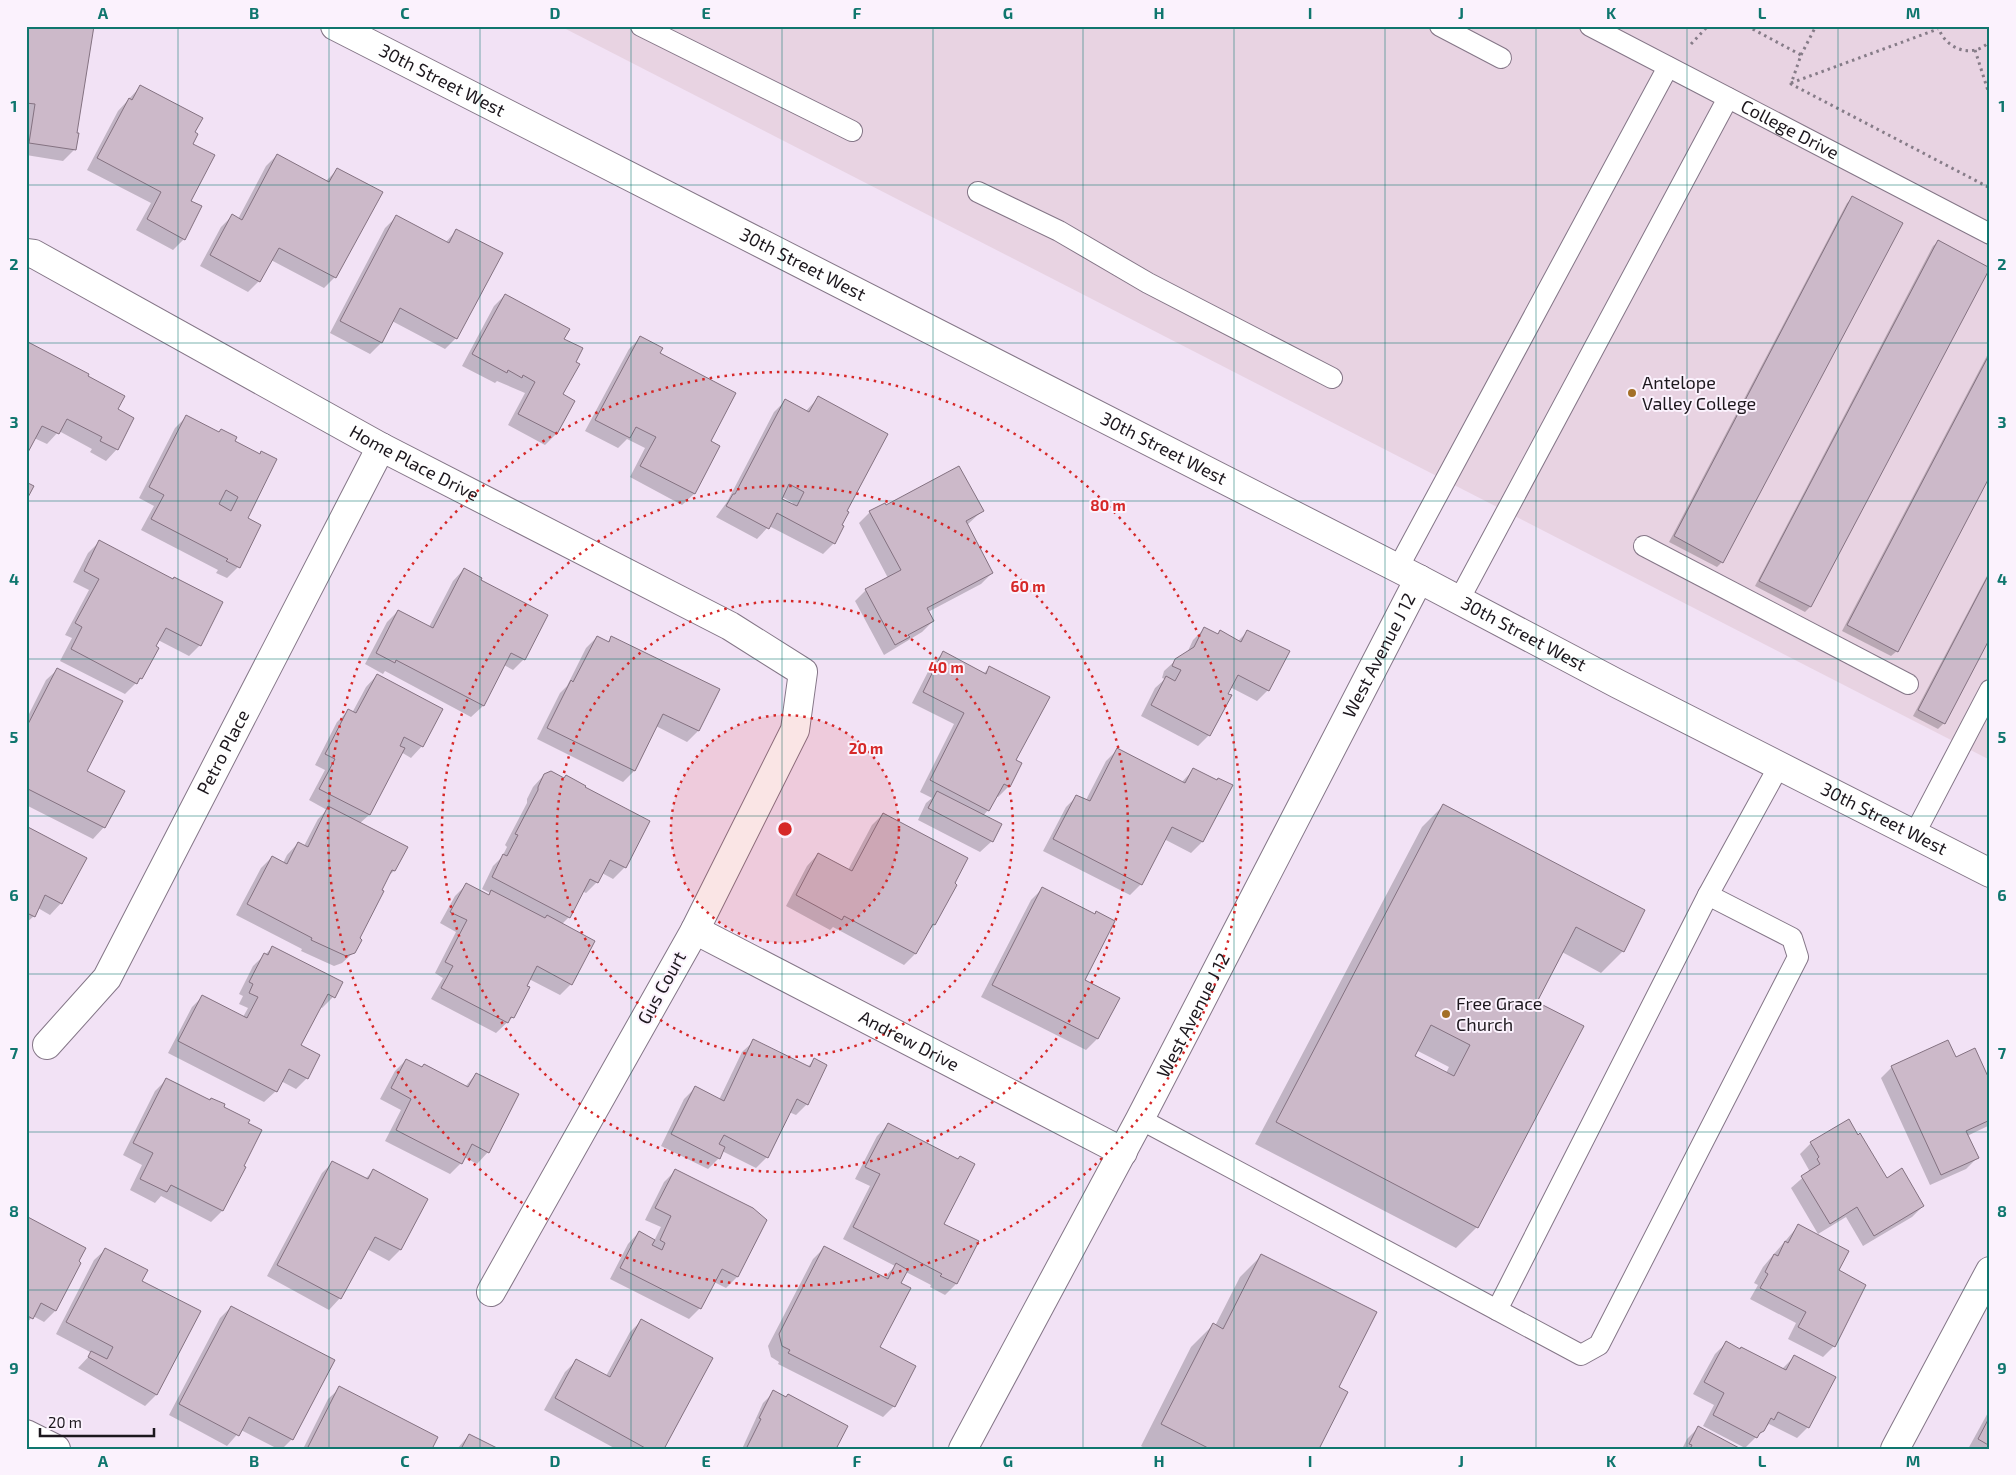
<svg xmlns="http://www.w3.org/2000/svg" width="2016" height="1475" font-family="'Exo 2',sans-serif">
<style>
.education{fill:#e8d3e2}
.shadow{fill:#0003;fill-rule:evenodd}
.building{fill:#ccb9c9;stroke:#847281;fill-rule:evenodd}
.lines{fill:none;stroke-linecap:round;stroke-linejoin:round}
.lane-casing{stroke:#847687;stroke-width:22}
.street-casing{stroke:#847687;stroke-width:30}
.primary-casing{stroke:#847687;stroke-width:30}
.path{stroke:#867c88;stroke-width:3;stroke-dasharray:2.5 4;stroke-linecap:butt}
.lane{stroke:#fff;stroke-width:20}
.street{stroke:#fff;stroke-width:28}
.primary{stroke:#fff;stroke-width:28}
.grid{fill:none;stroke:#0f766e;stroke-width:1;stroke-opacity:0.55}
.ring{fill:none;stroke:#d62828;stroke-width:2.5;stroke-dasharray:2.5 5}
.poi-dot{fill:#a36f27;stroke:#fbf2fd;stroke-width:2}
.labels{text-anchor:middle;stroke-width:4;stroke-linejoin:round;paint-order:stroke}
.street-label{font-size:18px;fill:#1c171d;stroke:#fbf2fd}
.poi-label{font-size:18px;fill:#1c171d;stroke:#fbf2fd;text-anchor:start}
.centre{fill:#d62828;stroke:#fbf2fd;stroke-width:2.5}
.ring-label{font-size:15px;text-anchor:middle;font-weight:bold;fill:#d62828;stroke:#fbf2fd;stroke-width:4;stroke-linejoin:round;paint-order:stroke}
.neatline{fill:none;stroke:#0f766e;stroke-width:2}
.grid-label{font-size:16px;text-anchor:middle;font-weight:bold;fill:#0f766e}
</style>
<rect width="100%" height="100%" fill="#f2e2f5"/>
<!-- education -->
<path class="education" d="M560,26H1990V760Z"/>
<!-- shadow -->
<g class="shadow">
<path d="M26,26L75,149L63,161L26,155Z"/>
<path d="M140,87L194,133L191,144L189,201L184,239L173,250L136,230L151,203L87,170L118,111Z"/>
<path d="M277,155L326,181L337,170L335,277L324,288L271,260L259,281L248,292L200,266L221,227L232,216L238,219L266,166Z"/>
<path d="M1853,198L1722,562L1717,567L1669,542L1847,203Z"/>
<path d="M396,217L445,243L457,230L456,338L445,349L392,321L381,343L370,354L330,333L385,228Z"/>
<path d="M1939,241L1989,268L1810,607L1805,612L1755,586L1933,246Z"/>
<path d="M505,295L563,339L562,395L573,402L556,434L545,445L508,425L525,393L497,381L495,383L462,366L494,306Z"/>
<path d="M640,338L658,353L709,442L718,447L694,494L682,505L630,477L645,448L627,439L618,448L585,431L629,349Z"/>
<path d="M28,343L87,374V377L116,410L133,418L117,449L106,461L90,452L92,449L59,431L47,444L34,438L26,453V345Z"/>
<path d="M1990,350V473L1897,651L1891,656L1842,631Z"/>
<path d="M818,398L845,511L834,543L823,554L769,526L757,539L716,517L727,502L774,412L785,401L806,411ZM782,497L793,503L792,505L781,500Z"/>
<path d="M186,417L233,441L246,518L238,567L227,578L216,573L218,570L141,530L154,506L139,498L175,428Z"/>
<path d="M886,506L982,511L967,525L992,573L981,584L928,612L933,621L922,632L884,655L855,601L866,590L888,578L859,523L870,512Z"/>
<path d="M99,542L200,645L189,656L158,640L141,678L125,694L60,661L72,638L65,635L89,590L73,582L88,553Z"/>
<path d="M464,569L479,581L524,659L513,670L504,665L483,706L471,717L385,671L383,674L365,664L387,622L398,611L429,627L453,581Z"/>
<path d="M1990,570V635L1944,723L1938,729L1913,716Z"/>
<path d="M1204,629L1217,635L1220,632L1238,641L1247,632L1268,690L1257,701L1230,687L1209,735L1198,746L1141,716L1155,688L1165,679L1162,678L1164,671L1176,660L1187,653L1193,640Z"/>
<path d="M597,637L607,642L612,638L718,690L698,731L687,742L656,726L634,771L623,782L537,739L560,693L567,686L586,648Z"/>
<path d="M943,653L983,674L990,667L1015,761L1009,786L998,797L996,796L988,810L983,816L992,841L980,852L918,820L926,803L932,798L920,792L954,724L912,703L932,664Z"/>
<path d="M58,669L86,772L104,827L93,839L26,805V720L46,680Z"/>
<path d="M377,675L422,746L411,758L401,752L369,815L359,824L406,848L394,871L386,878L358,938L354,952L342,963L334,966L301,951L302,949L236,915L261,868L272,857L283,863L287,855L298,843L304,846L318,819L327,810L309,800L325,770L315,765L337,722L348,711L352,713L366,687Z"/>
<path d="M1117,750L1181,783L1193,770L1216,781L1231,786L1202,842L1191,853L1164,839L1141,884L1130,895L1043,851L1066,807L1077,796L1086,800L1106,761Z"/>
<path d="M544,775L583,788L648,822L624,868L613,879L602,873L597,882L586,893L582,891L569,917L561,925L571,984L560,995L529,979L513,1017L496,1033L431,999L443,978L435,973L456,932L440,923L455,896L466,885L487,896L490,893L482,889L493,866L502,857L507,847L505,845L527,803V799L533,787Z"/>
<path d="M1443,806L1623,951L1601,973L1562,952L1535,1002L1477,1227L1456,1248L1255,1144L1422,827ZM1416,1050L1449,1067L1446,1073L1413,1056Z"/>
<path d="M883,814L934,925L927,932L915,954L904,965L833,927L830,930L786,906L807,866L818,854L848,870L872,825Z"/>
<path d="M26,826L61,903L50,915L38,908L34,916L26,923Z"/>
<path d="M1042,889L1097,1039L1086,1050L981,997L1031,900Z"/>
<path d="M273,947L333,997L322,1008L320,1007L300,1046L307,1078L296,1089L281,1081L276,1091L264,1102L168,1053L192,1007L203,996L243,1017L248,1008L239,1004L243,996L239,994L253,966Z"/>
<path d="M754,1041L807,1067L815,1060L807,1104L796,1115L789,1112L767,1157L756,1168L722,1151L719,1158L708,1169L661,1146L684,1099L695,1088L719,1100L742,1052Z"/>
<path d="M1955,1058L1990,1084V1125L1967,1136L1977,1158L1966,1169L1930,1185L1881,1078L1892,1067Z"/>
<path d="M406,1060L465,1087L476,1074L488,1152L477,1164L464,1157L461,1163L450,1174L385,1141L401,1110L380,1099L395,1071Z"/>
<path d="M166,1080L209,1101L242,1166L244,1167L222,1211L211,1222L161,1196L155,1203L130,1190L142,1165L123,1155L155,1091Z"/>
<path d="M888,1125L943,1225L956,1284L945,1295L930,1287L931,1285L906,1272L900,1283L879,1348L894,1406L883,1417L778,1364L779,1362L771,1357L768,1346L813,1259L824,1248L884,1278L895,1266L843,1239L870,1186L855,1179L877,1136Z"/>
<path d="M1811,1143L1887,1179L1923,1206L1912,1217L1863,1246L1846,1217L1818,1234L1791,1188L1808,1173L1809,1170L1800,1154Z"/>
<path d="M333,1162L365,1179L373,1171L427,1200L400,1250L389,1261L367,1249L340,1298L329,1310L267,1276L322,1173Z"/>
<path d="M675,1171L765,1221L737,1277L726,1288L714,1282L700,1308L689,1319L610,1279L628,1244L639,1232L654,1241L661,1227L645,1220L664,1182Z"/>
<path d="M26,1218L55,1311L44,1322L33,1316L26,1324Z"/>
<path d="M1798,1226L1837,1271L1834,1346L1823,1357L1788,1339L1796,1323L1750,1299L1758,1285L1754,1283L1763,1267Z"/>
<path d="M106,1249L141,1281L199,1312L156,1395L145,1406L78,1368L92,1353L56,1334L94,1260Z"/>
<path d="M1262,1255L1337,1388L1318,1449H1146L1141,1446L1191,1347L1213,1325L1215,1326L1240,1277Z"/>
<path d="M231,1307L292,1439L282,1449H278L241,1430L227,1446L169,1415L220,1318Z"/>
<path d="M642,1320L662,1449H616L544,1410L565,1372L577,1360L606,1376L630,1332Z"/>
<path d="M1726,1343L1782,1369L1794,1357L1808,1427L1797,1438L1769,1424L1745,1448L1703,1426L1714,1405L1693,1394L1715,1354Z"/>
<path d="M340,1388L431,1449H303L328,1399Z"/>
<path d="M774,1392L834,1449H742L763,1403Z"/>
<path d="M1990,1409V1449H1968Z"/>
<path d="M1698,1428L1739,1449H1682L1687,1439Z"/>
<path d="M469,1435L496,1449H457Z"/>
</g>
<!-- building -->
<g class="building">
<path d="M26,26H94L77,133H79L76,150L29,143L35,104L26,103Z"/>
<path d="M140,85L203,118L195,132L198,134L193,144L215,155L191,201L202,206L185,240L147,219L161,192L97,158L129,98L132,100Z"/>
<path d="M277,154L329,182L337,168L383,192L336,278L279,248L260,282L210,255L232,214L242,220Z"/>
<path d="M1852,196L1903,223L1723,563L1674,536Z"/>
<path d="M396,215L449,243L456,229L503,253L457,339L400,308L382,343L340,321Z"/>
<path d="M1938,240L1990,268L1811,607L1759,581Z"/>
<path d="M505,294L570,329L564,339L583,348L576,362L580,364L563,394L575,401L557,434L518,414L535,382L523,375L522,378L508,370L507,373L472,354Z"/>
<path d="M640,336L663,348L660,353L736,393L711,441L720,446L695,494L640,466L656,437L636,427L630,438L595,420Z"/>
<path d="M28,342L89,374L88,376L125,396L118,409L134,418L118,450L100,441L102,437L67,419L59,434L42,426L26,456Z"/>
<path d="M1990,353V476L1898,652L1847,625Z"/>
<path d="M818,396L888,434L847,511L849,512L842,525L844,526L835,544L777,513L769,529L726,506L733,494H735L785,399L809,412ZM789,484L804,492L797,506L782,499Z"/>
<path d="M186,415L219,432L221,429L237,437L235,441L260,454L261,451L277,459L248,518L261,525L240,568L226,561L228,559L151,519L164,495L149,487ZM226,490L238,497L231,511L219,504Z"/>
<path d="M959,466L984,511L966,521L993,573L927,608L934,621L908,635L910,637L895,645L865,589L901,570L869,511L885,503L886,505Z"/>
<path d="M26,482L34,486L26,501Z"/>
<path d="M99,540L173,579L174,577L223,602L201,646L166,628L156,646L159,648L142,679L140,678L137,684L71,649L82,627L75,623L99,579L84,571Z"/>
<path d="M464,568L482,578L481,580L548,615L525,660L511,653L484,706L396,660L395,663L376,653L398,610L433,628Z"/>
<path d="M1990,572V638L1945,724L1918,710Z"/>
<path d="M1204,627L1218,634L1220,630L1241,642L1247,630L1290,651L1269,691L1238,675L1228,694L1232,695L1210,736L1151,705L1166,676L1175,681L1181,670L1172,666L1175,659L1194,647Z"/>
<path d="M597,636L609,642L611,636L720,689L699,731L663,714L635,771L547,728L571,680L573,682Z"/>
<path d="M943,651L986,674L989,666L1050,697L1016,760L1022,763L1010,787L1004,784L989,811L930,780L964,713L923,692Z"/>
<path d="M57,668L123,701L87,771L125,791L105,828L26,788V728Z"/>
<path d="M377,674L443,709L423,747L404,737L400,746L405,748L370,815L319,789L335,759L325,754L348,709L356,713Z"/>
<path d="M1117,748L1185,783L1193,768L1217,780L1218,778L1233,785L1203,842L1172,827L1142,885L1053,839L1076,795L1090,801Z"/>
<path d="M551,771L564,778L566,775L586,786L585,787L650,821L626,868L610,860L598,883L590,879L570,918L492,877L503,854L507,856L518,835L515,834L538,790V787L544,774Z"/>
<path d="M937,791L1002,824L993,842L928,808Z"/>
<path d="M1443,804L1645,910L1624,952L1576,927L1537,1002L1584,1026L1478,1228L1276,1122ZM1431,1025L1470,1045L1454,1076L1415,1056Z"/>
<path d="M328,806L408,847L395,871L392,870L382,890L384,891L360,938L362,940L355,953L346,956L311,940L312,938L247,904L272,856L287,864L298,842L308,847Z"/>
<path d="M883,813L968,858L955,883L957,885L935,925L933,924L916,954L844,916L842,920L796,895L818,853L852,871Z"/>
<path d="M26,826L87,858L62,904L45,895L35,917L27,913L26,915Z"/>
<path d="M466,883L489,895L491,890L545,918L547,915L595,941L572,985L537,966L527,986L530,987L514,1018L511,1017L508,1023L441,988L453,966L445,962L467,920L450,912Z"/>
<path d="M1042,887L1095,914L1096,911L1115,921L1085,980L1120,998L1098,1039L992,985Z"/>
<path d="M272,946L343,982L335,998L328,994L301,1045L320,1055L308,1079L289,1069L277,1092L178,1041L202,995L247,1018L258,997L249,993L253,984L249,982L264,953L268,955Z"/>
<path d="M753,1039L810,1067L814,1058L827,1065L808,1105L797,1099L768,1158L724,1135L719,1144L725,1147L720,1159L671,1134L695,1086L724,1101Z"/>
<path d="M1948,1040L1956,1057L1975,1048L1990,1081V1120L1966,1131L1979,1158L1941,1175L1891,1066Z"/>
<path d="M406,1059L422,1067L424,1064L468,1087L476,1073L519,1094L489,1153L472,1144L462,1164L396,1130L411,1099L391,1088Z"/>
<path d="M166,1078L210,1100L211,1098L225,1104L224,1107L250,1120L248,1123L262,1130L244,1166L246,1167L223,1211L171,1185L167,1192L140,1179L153,1153L133,1143Z"/>
<path d="M1849,1119L1858,1135L1860,1133L1887,1178L1902,1168L1924,1206L1874,1236L1857,1207L1830,1224L1801,1176L1820,1164L1817,1159L1819,1157L1810,1142Z"/>
<path d="M888,1123L958,1159L960,1156L975,1164L944,1224L979,1241L957,1284L940,1276L942,1274L853,1227L880,1174L865,1167Z"/>
<path d="M332,1161L368,1179L373,1169L428,1199L401,1250L375,1237L341,1299L277,1265Z"/>
<path d="M675,1169L753,1208L767,1220L738,1277L722,1269L701,1309L620,1268L639,1231L655,1240L652,1245L662,1250L665,1243L660,1240L671,1216L655,1208Z"/>
<path d="M26,1216L86,1248L79,1261L81,1263L56,1311L41,1303L33,1319L26,1315Z"/>
<path d="M1798,1224L1849,1251L1839,1270L1866,1285L1835,1347L1798,1327L1806,1312L1760,1288L1768,1274L1765,1272L1774,1254L1778,1256L1785,1241L1788,1243Z"/>
<path d="M824,1246L888,1279L896,1263L908,1270L901,1283L911,1288L880,1347L916,1366L895,1407L788,1353L790,1350L782,1346L779,1334Z"/>
<path d="M105,1248L148,1270L142,1281L201,1311L157,1395L88,1357L91,1351L107,1359L113,1347L66,1322Z"/>
<path d="M1261,1254L1377,1312L1339,1387L1348,1392L1319,1449H1210L1161,1424L1213,1323L1223,1329Z"/>
<path d="M231,1306L335,1360L293,1440L249,1417L239,1436L179,1404Z"/>
<path d="M641,1319L713,1358L664,1449H647L555,1398L576,1359L610,1377Z"/>
<path d="M1726,1341L1740,1349L1741,1347L1786,1370L1794,1355L1836,1377L1809,1428L1778,1412L1774,1420L1771,1418L1764,1431L1760,1433L1757,1438L1713,1415L1724,1393L1704,1382Z"/>
<path d="M339,1386L438,1437L432,1449H307Z"/>
<path d="M773,1390L786,1397L788,1394L848,1426L836,1449H746L761,1419L759,1418Z"/>
<path d="M1990,1416V1446L1978,1439Z"/>
<path d="M1698,1426L1741,1449H1690L1692,1445L1689,1444Z"/>
<path d="M469,1434L499,1449H461Z"/>
</g>
<g class="lines">
<!-- lane casing -->
<g class="lane-casing">
<g id="lane">
<path d="M641,26L852,131"/>
<path d="M1440,26L1501,58"/>
<path id="s1" d="M1590,26L1990,234"/>
<path d="M978,192L1059,231L1148,283L1332,378"/>
<path d="M1644,546L1908,684"/>
<path d="M1398,568L1668,67"/>
<path d="M1459,600L1728,98"/>
<path d="M1914,835L1990,690"/>
<path d="M1140,1119L1497,1310L1708,895L1779,766"/>
<path d="M1497,1310L1581,1355L1599,1345L1798,957L1792,938L1708,895"/>
</g>
</g>
<!-- street casing -->
<g class="street-casing">
<g id="street">
<path id="s2" d="M26,253L34,254L381,447L730,626L803,672L795,730L695,930L491,1292"/>
<path id="s3" d="M695,930L1123,1152"/>
<path id="s4" d="M47,1045L107,978L381,447"/>
<path d="M26,1434L56,1449"/>
<path id="s5" d="M963,1449L1140,1119L1419,579"/>
<path d="M1895,1449L1990,1271"/>
</g>
</g>
<!-- primary casing -->
<g class="primary-casing">
<g id="primary">
<path id="s6" d="M335,26L1419,579L1618,684L1990,873"/>
</g>
</g>
<!-- path -->
<g class="path">
<path d="M1747,26L1801,55L1791,84L1990,188"/>
<path d="M1938,26C1944,49 1973,60 1990,41"/>
<path d="M1691,44L1708,26"/>
<path d="M1975,50L1990,97"/>
<path d="M1801,55L1816,26"/>
<path d="M1791,83L1938,29"/>
</g>
<!-- lane -->
<use href="#lane" class="lane"/>
<!-- street -->
<use href="#street" class="street"/>
<!-- primary -->
<use href="#primary" class="primary"/>
</g>
<!-- grid -->
<path class="grid" d="M178,26V1449M329,26V1449M480,26V1449M631,26V1449M782,26V1449M933,26V1449M1083,26V1449M1234,26V1449M1385,26V1449M1536,26V1449M1687,26V1449M1838,26V1449M26,185H1990M26,343H1990M26,501H1990M26,659H1990M26,816H1990M26,974H1990M26,1132H1990M26,1290H1990"/>
<!-- distance rings -->
<circle cx="785" cy="829" r="114" fill="#d62828" fill-opacity=".12"/>
<g class="ring">
<circle cx="785" cy="829" r="114"/>
<circle cx="785" cy="829" r="228"/>
<circle cx="785" cy="829" r="343"/>
<circle cx="785" cy="829" r="457"/>
</g>
<!-- markers -->
<g class="poi-dot">
<circle cx="1632" cy="393" r="5"/>
<circle cx="1446" cy="1014" r="5"/>
</g>
<g class="labels">
<!-- street labels -->
<g class="street-label">
<text dy="6" stroke="none"><textPath href="#s6" startOffset="120">30th Street West</textPath></text>
<text dy="6" stroke="none"><textPath href="#s1" startOffset="225">College Drive</textPath></text>
<text dy="6" stroke="none"><textPath href="#s6" startOffset="525">30th Street West</textPath></text>
<text dy="6" stroke="none"><textPath href="#s6" startOffset="930">30th Street West</textPath></text>
<text dy="6" stroke="none"><textPath href="#s2" startOffset="442">Home Place Drive</textPath></text>
<text dy="6" stroke="none"><textPath href="#s6" startOffset="1335">30th Street West</textPath></text>
<text dy="6" stroke="none"><textPath href="#s5" startOffset="896">West Avenue J 12</textPath></text>
<text dy="6" stroke="none"><textPath href="#s4" startOffset="344">Petro Place</textPath></text>
<text dy="6" stroke="none"><textPath href="#s6" startOffset="1740">30th Street West</textPath></text>
<text transform="translate(662 988) rotate(-61)" y="6">Gus Court</text>
<text dy="6" stroke="none"><textPath href="#s5" startOffset="491">West Avenue J 12</textPath></text>
<text dy="6" stroke="none"><textPath href="#s3" startOffset="241">Andrew Drive</textPath></text>
</g>
<!-- poi labels -->
<g class="poi-label">
<text x="1642" y="389">Antelope<tspan x="1642" dy="21">Valley College</tspan></text>
<text x="1456" y="1010">Free Grace<tspan x="1456" dy="21">Church</tspan></text>
</g>
</g>
<circle cx="785" cy="829" r="8" class="centre"/>
<g class="ring-label">
<text x="1108" y="511">80 m</text>
<text x="1028" y="592">60 m</text>
<text x="946" y="673">40 m</text>
<text x="866" y="754">20 m</text>
</g>
<!-- border -->
<rect width="2016" height="1475" fill="none" stroke="#fbf2fd" stroke-width="55"/>
<!-- scale -->
<path d="M40 1428v8h114v-8" fill="none" stroke="#1c171d" stroke-width="2.5"/>
<text x="48" y="1428" font-size="15" fill="#1c171d" stroke="#fbf2fd" stroke-width="4" paint-order="stroke">20 m</text>
<rect x="28" y="28" width="1960" height="1420" class="neatline"/>
<g class="grid-label">
<text x="103" y="19">A</text>
<text x="254" y="19">B</text>
<text x="405" y="19">C</text>
<text x="555" y="19">D</text>
<text x="706" y="19">E</text>
<text x="857" y="19">F</text>
<text x="1008" y="19">G</text>
<text x="1159" y="19">H</text>
<text x="1310" y="19">I</text>
<text x="1461" y="19">J</text>
<text x="1611" y="19">K</text>
<text x="1762" y="19">L</text>
<text x="1913" y="19">M</text>
<text x="14" y="112">1</text>
<text x="2002" y="112">1</text>
<text x="14" y="270">2</text>
<text x="2002" y="270">2</text>
<text x="14" y="428">3</text>
<text x="2002" y="428">3</text>
<text x="14" y="585">4</text>
<text x="2002" y="585">4</text>
<text x="14" y="743">5</text>
<text x="2002" y="743">5</text>
<text x="14" y="901">6</text>
<text x="2002" y="901">6</text>
<text x="14" y="1059">7</text>
<text x="2002" y="1059">7</text>
<text x="14" y="1217">8</text>
<text x="2002" y="1217">8</text>
<text x="14" y="1374">9</text>
<text x="2002" y="1374">9</text>
<text x="103" y="1467">A</text>
<text x="254" y="1467">B</text>
<text x="405" y="1467">C</text>
<text x="555" y="1467">D</text>
<text x="706" y="1467">E</text>
<text x="857" y="1467">F</text>
<text x="1008" y="1467">G</text>
<text x="1159" y="1467">H</text>
<text x="1310" y="1467">I</text>
<text x="1461" y="1467">J</text>
<text x="1611" y="1467">K</text>
<text x="1762" y="1467">L</text>
<text x="1913" y="1467">M</text>
</g>
</svg>
